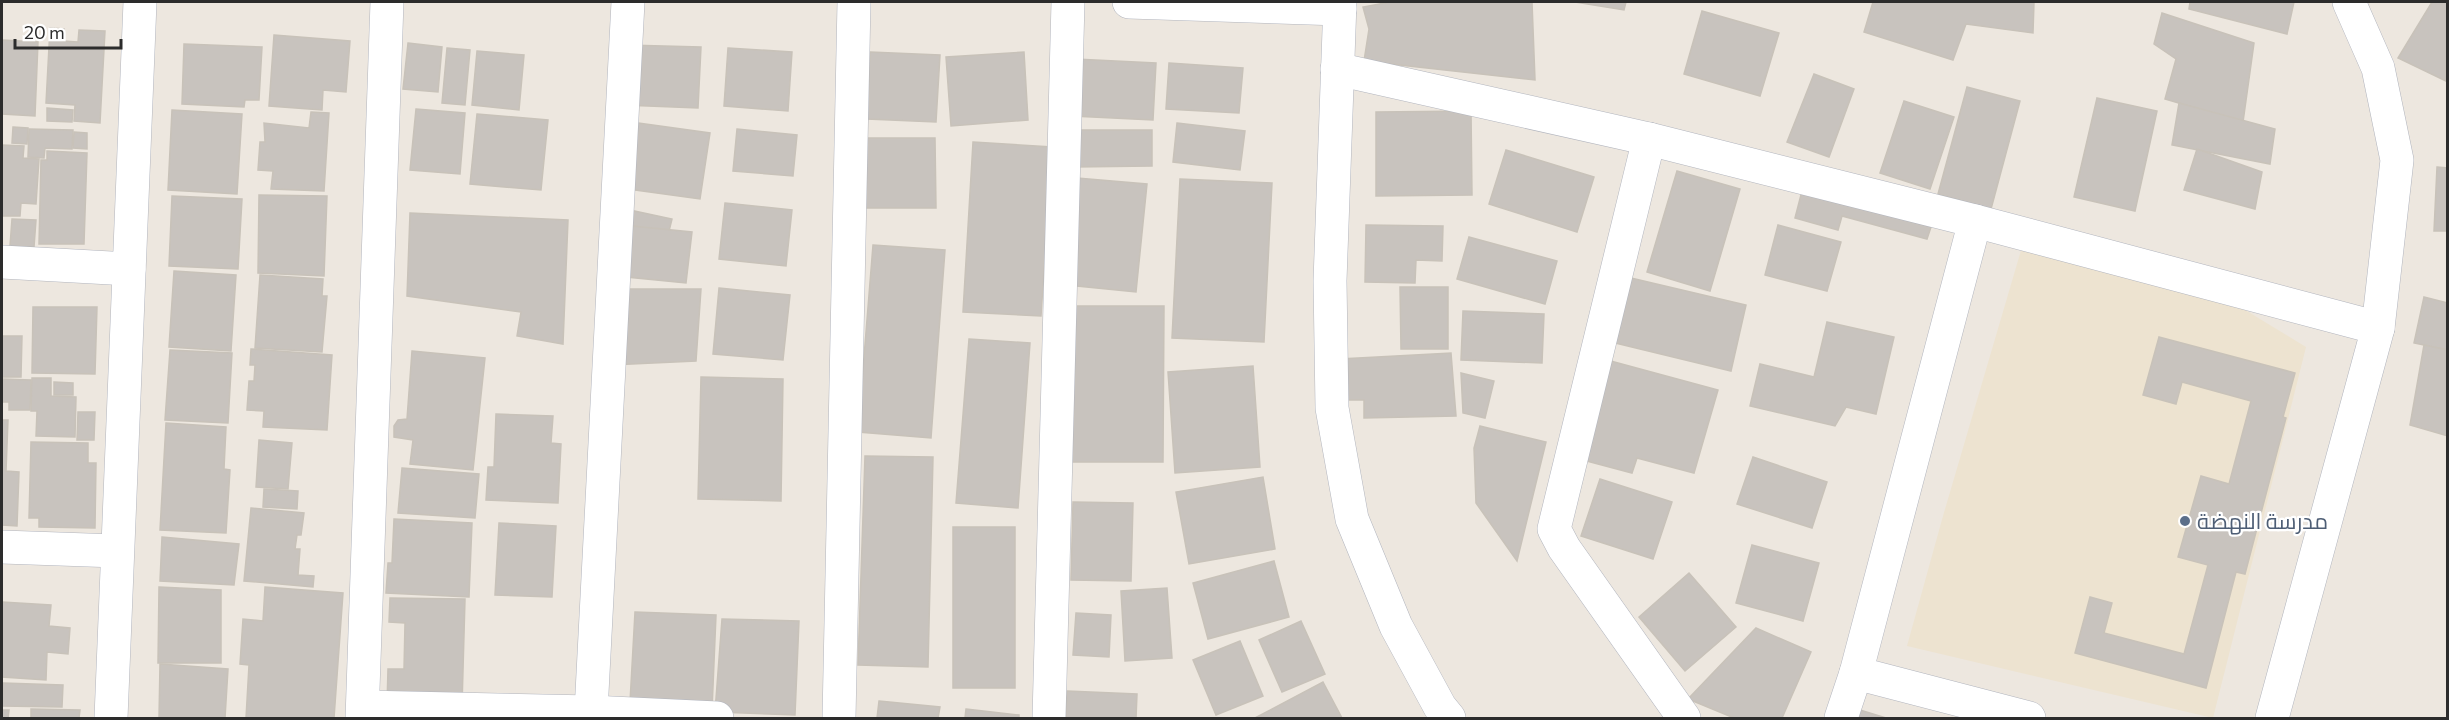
<svg xmlns="http://www.w3.org/2000/svg" width="2449" height="720" font-family="Commissioner,Cairo,sans-serif">
<style>
.education{fill:#ede3d0}
.building{fill:#c8c3be;stroke:#c8c2b9;stroke-width:1.5}
.lines{fill:none;stroke-linecap:round;stroke-linejoin:round}
.minor-casing{stroke:#b2b5be;stroke-width:34}
.minor{stroke:#fff;stroke-width:33}
.service-dot{fill:#5c6f8a;stroke:#fff;stroke-width:2}
.labels{text-anchor:middle;stroke-width:4.5;stroke-linejoin:round;paint-order:stroke}
.service-label{font-size:22px;fill:#4e5e75;stroke:#fff;text-anchor:start}
</style>
<rect width="100%" height="100%" fill="#ede7df"/>
<!-- education -->
<path class="education" d="M2022,247L2232,302L2306,347L2213,718L1907,646L1943,516Z"/>
<!-- building -->
<g class="building">
<path d="M1390,2H1532L1535,80L1364,61L1369,29L1363,7Z"/>
<path d="M1575,2H1626L1624,10Z"/>
<path d="M1873,2H2034L2033,33L1966,24L1953,60L1864,32Z"/>
<path d="M2190,2H2294L2287,34L2189,9Z"/>
<path d="M2432,2H2448L2446,81L2398,58Z"/>
<path d="M1702,11L1779,33L1760,96L1684,74Z"/>
<path d="M2162,13L2254,43L2243,122L2165,99L2176,59L2154,44Z"/>
<path d="M50,28L64,29L63,41L78,42L79,30L105,31L100,123L74,121L75,105L46,103Z"/>
<path d="M274,35L350,41L346,92L323,90L322,110L269,106Z"/>
<path d="M2,40L38,42L35,116L2,114Z"/>
<path d="M408,43L442,47L438,92L403,89Z"/>
<path d="M184,44L262,47L259,100H245L244,107L182,104Z"/>
<path d="M626,45L701,47L698,108L623,105Z"/>
<path d="M447,48L470,50L465,105L442,103Z"/>
<path d="M728,48L792,52L788,111L724,106Z"/>
<path d="M477,51L524,55L519,110L472,105Z"/>
<path d="M870,52L940,55L936,122L867,119Z"/>
<path d="M1024,52L1028,120L951,126L946,57Z"/>
<path d="M1075,59L1156,63L1153,120L1072,116Z"/>
<path d="M1169,63L1243,68L1239,113L1166,109Z"/>
<path d="M1814,74L1854,89L1829,157L1787,142Z"/>
<path d="M1967,87L2020,101L1991,209L1938,194Z"/>
<path d="M2097,98L2157,111L2135,211L2074,197Z"/>
<path d="M1904,101L1954,117L1930,189L1880,173Z"/>
<path d="M2179,103L2275,129L2270,164L2172,145Z"/>
<path d="M47,108L73,110L72,122L47,121Z"/>
<path d="M416,109L465,113L460,174L410,170Z"/>
<path d="M172,110L242,114L237,194L168,190Z"/>
<path d="M1471,111L1472,195L1376,196V112Z"/>
<path d="M311,112L329,113L324,191L271,189L273,171L258,170L260,142H265L264,123L309,128Z"/>
<path d="M477,114L548,120L541,190L470,184Z"/>
<path d="M631,122L710,133L700,199L621,188Z"/>
<path d="M1177,123L1245,131L1240,170L1173,162Z"/>
<path d="M13,127L28,128L27,144L12,143Z"/>
<path d="M29,129L73,130L72,149L45,148L44,158L28,157Z"/>
<path d="M737,129L797,135L793,176L733,171Z"/>
<path d="M1074,130H1152V166L1074,167Z"/>
<path d="M74,132L87,133V149L73,148Z"/>
<path d="M860,138H935L936,208H860Z"/>
<path d="M973,142L1052,147L1041,316L963,312Z"/>
<path d="M2,145L24,146L23,158L39,159L36,204L21,203L20,216H2Z"/>
<path d="M2197,149L2262,172L2255,209L2184,190Z"/>
<path d="M1506,150L1594,177L1577,232L1489,204Z"/>
<path d="M47,151L87,153L84,244H39L41,160H47Z"/>
<path d="M2437,167L2448,168V231H2434Z"/>
<path d="M1677,171L1740,189L1710,291L1647,272Z"/>
<path d="M1077,178L1147,184L1136,292L1067,285Z"/>
<path d="M1180,179L1272,183L1264,342L1172,338Z"/>
<path d="M1802,191L1931,227L1927,239L1842,216L1838,230L1795,218Z"/>
<path d="M259,195L327,196L324,276L258,273Z"/>
<path d="M172,196L242,199L238,269L169,266Z"/>
<path d="M725,203L792,210L786,266L719,259Z"/>
<path d="M616,207L672,219L668,235L613,222Z"/>
<path d="M410,213L568,220L563,344L517,336L521,312L407,296Z"/>
<path d="M12,219L36,220L34,247L10,246Z"/>
<path d="M622,225L692,232L686,283L616,276Z"/>
<path d="M1366,225L1443,226L1442,261L1416,260L1415,283L1365,282Z"/>
<path d="M1778,225L1841,242L1827,291L1765,275Z"/>
<path d="M1469,237L1557,261L1545,304L1457,279Z"/>
<path d="M873,245L945,250L931,438L858,432Z"/>
<path d="M174,271L236,275L231,351L169,347Z"/>
<path d="M260,275L323,279L322,296H327L322,352L255,348Z"/>
<path d="M1631,278L1746,305L1731,371L1615,343Z"/>
<path d="M1400,287H1448V349H1401Z"/>
<path d="M719,288L790,295L783,360L713,354Z"/>
<path d="M616,289H701L696,361L611,365Z"/>
<path d="M2424,297L2448,303V350L2414,343Z"/>
<path d="M1071,306H1164L1163,462H1071Z"/>
<path d="M33,307H97L95,374L32,373Z"/>
<path d="M1463,311L1544,314L1542,363L1461,360Z"/>
<path d="M1827,322L1894,337L1876,414L1846,407L1835,426L1750,406L1760,364L1814,377Z"/>
<path d="M2,336H22L21,377H2Z"/>
<path d="M2159,337L2295,373L2283,417L2286,418L2245,574L2236,572L2206,688L2075,653L2090,597L2112,603L2104,633L2184,654L2208,565L2178,557L2201,476L2229,484L2251,401L2182,382L2176,404L2143,395Z"/>
<path d="M969,339L1030,343L1018,508L956,503Z"/>
<path d="M2424,345L2448,350V436L2410,425Z"/>
<path d="M251,349L332,355L327,430L263,427L264,411L247,410L249,381H254L255,365H250Z"/>
<path d="M170,350L232,353L228,423L165,420Z"/>
<path d="M412,351L485,358L473,470L410,464L413,440L394,437V426L398,420L407,419Z"/>
<path d="M1451,353L1456,416L1364,418V400H1348L1340,359Z"/>
<path d="M1607,360L1718,390L1694,473L1637,458L1632,473L1579,459Z"/>
<path d="M1253,366L1260,467L1175,473L1168,372Z"/>
<path d="M1461,373L1494,381L1485,418L1463,413Z"/>
<path d="M701,377L783,379L781,501L698,499Z"/>
<path d="M32,378H51V396L76,397L75,437L36,436L37,411H31Z"/>
<path d="M2,379L31,380L30,410H9V402H2Z"/>
<path d="M54,382L73,383V395H54Z"/>
<path d="M78,412H95L94,440H77Z"/>
<path d="M496,414L553,416L551,443L561,444L558,503L486,500L488,467H494Z"/>
<path d="M2,420H8L6,471L19,472L17,526L2,525Z"/>
<path d="M166,423L226,427L224,469L230,470L226,533L160,530Z"/>
<path d="M1480,426L1546,442L1517,561L1476,503L1474,448Z"/>
<path d="M259,440L292,443L288,489L256,487Z"/>
<path d="M31,442L88,443V463H96L95,528L39,527V518H29Z"/>
<path d="M865,456L933,457L928,667L858,665Z"/>
<path d="M1753,457L1827,482L1812,528L1737,504Z"/>
<path d="M402,468L479,474L475,518L398,513Z"/>
<path d="M1263,477L1275,549L1189,564L1176,492Z"/>
<path d="M1600,479L1672,502L1653,559L1581,536Z"/>
<path d="M264,489L298,491L297,509L263,507Z"/>
<path d="M1073,502L1133,503L1131,581L1071,580Z"/>
<path d="M251,508L304,513L301,535H297L295,549H300L298,575L314,576L313,587L244,581Z"/>
<path d="M394,519L472,523L469,597L386,593L388,563H392Z"/>
<path d="M499,523L556,526L552,597L495,595Z"/>
<rect x="953" y="527" width="62" height="161"/>
<path d="M162,537L239,544L234,585L160,581Z"/>
<path d="M1752,545L1819,563L1803,621L1736,603Z"/>
<path d="M1274,561L1289,617L1208,639L1193,583Z"/>
<path d="M1689,573L1736,627L1685,671L1639,617Z"/>
<path d="M159,587L221,590V663H158Z"/>
<path d="M265,587L343,593L334,718H246L249,665L240,664L243,619L263,621Z"/>
<path d="M1167,588L1172,658L1125,661L1121,591Z"/>
<path d="M390,598L465,599L462,706L387,705L388,669H404L405,623L389,622Z"/>
<path d="M2,602L51,605L49,626L70,628L68,654L47,652L46,680L2,677Z"/>
<path d="M635,612L716,615L712,710L630,702Z"/>
<path d="M1076,613L1111,615L1109,657L1073,655Z"/>
<path d="M722,619L799,621L795,715L715,712Z"/>
<path d="M1301,621L1325,674L1282,692L1259,640Z"/>
<path d="M1756,628L1811,652L1782,718H1734L1688,699Z"/>
<path d="M1240,641L1263,696L1216,715L1193,660Z"/>
<path d="M160,664L228,669L225,718H159Z"/>
<path d="M1323,682L1342,718H1255Z"/>
<path d="M3,683L63,685L62,707L2,706Z"/>
<path d="M1067,691L1137,694L1136,718H1066Z"/>
<path d="M879,701L940,707L938,718H877Z"/>
<path d="M1847,706L1886,718H1843Z"/>
<path d="M31,709L80,710L79,718H31Z"/>
<path d="M966,709L1019,715V718H965Z"/>
<path d="M2,710H9L8,718H2Z"/>
</g>
<g class="lines">
<!-- minor casing -->
<g class="minor-casing">
<g id="minor">
<path d="M1129,2L1340,9"/>
<path d="M1340,2L1330,281L1332,408L1352,519L1396,626L1440,707L1449,718"/>
<path d="M1337,69L1649,139L1975,221L2378,328"/>
<path d="M1649,139L1554,529L1564,548L1684,718"/>
<path d="M2,262L129,269"/>
<path d="M2,547L117,551"/>
<path d="M1856,673L2029,718"/>
<path d="M363,707L591,712L717,718"/>
<path d="M591,712L628,2"/>
<path d="M111,718L140,2"/>
<path d="M362,718L387,2"/>
<path d="M839,718L854,2"/>
<path d="M1049,718L1068,2"/>
<path d="M1841,718L1856,673L1975,221"/>
<path d="M2272,718L2378,328L2397,160L2378,68L2349,2"/>
</g>
</g>
<!-- minor -->
<use href="#minor" class="minor"/>
</g>
<!-- markers -->
<circle class="service-dot" cx="2185" cy="521" r="6"/>
<g class="labels">
<!-- service labels -->
<g class="service-label">
<text x="2197" y="529">مدرسة النهضة</text>
</g>
</g>
<!-- border -->
<rect width="2449" height="720" fill="none" stroke="#2c2c2c" stroke-width="6"/>
<!-- scale -->
<path d="M15 39v9h106v-9" fill="none" stroke="#2c2c2c" stroke-width="3"/>
<text x="24" y="39" font-size="18" fill="#2c2c2c" stroke="#ffffff" stroke-width="4.5" paint-order="stroke">20 m</text>
</svg>
